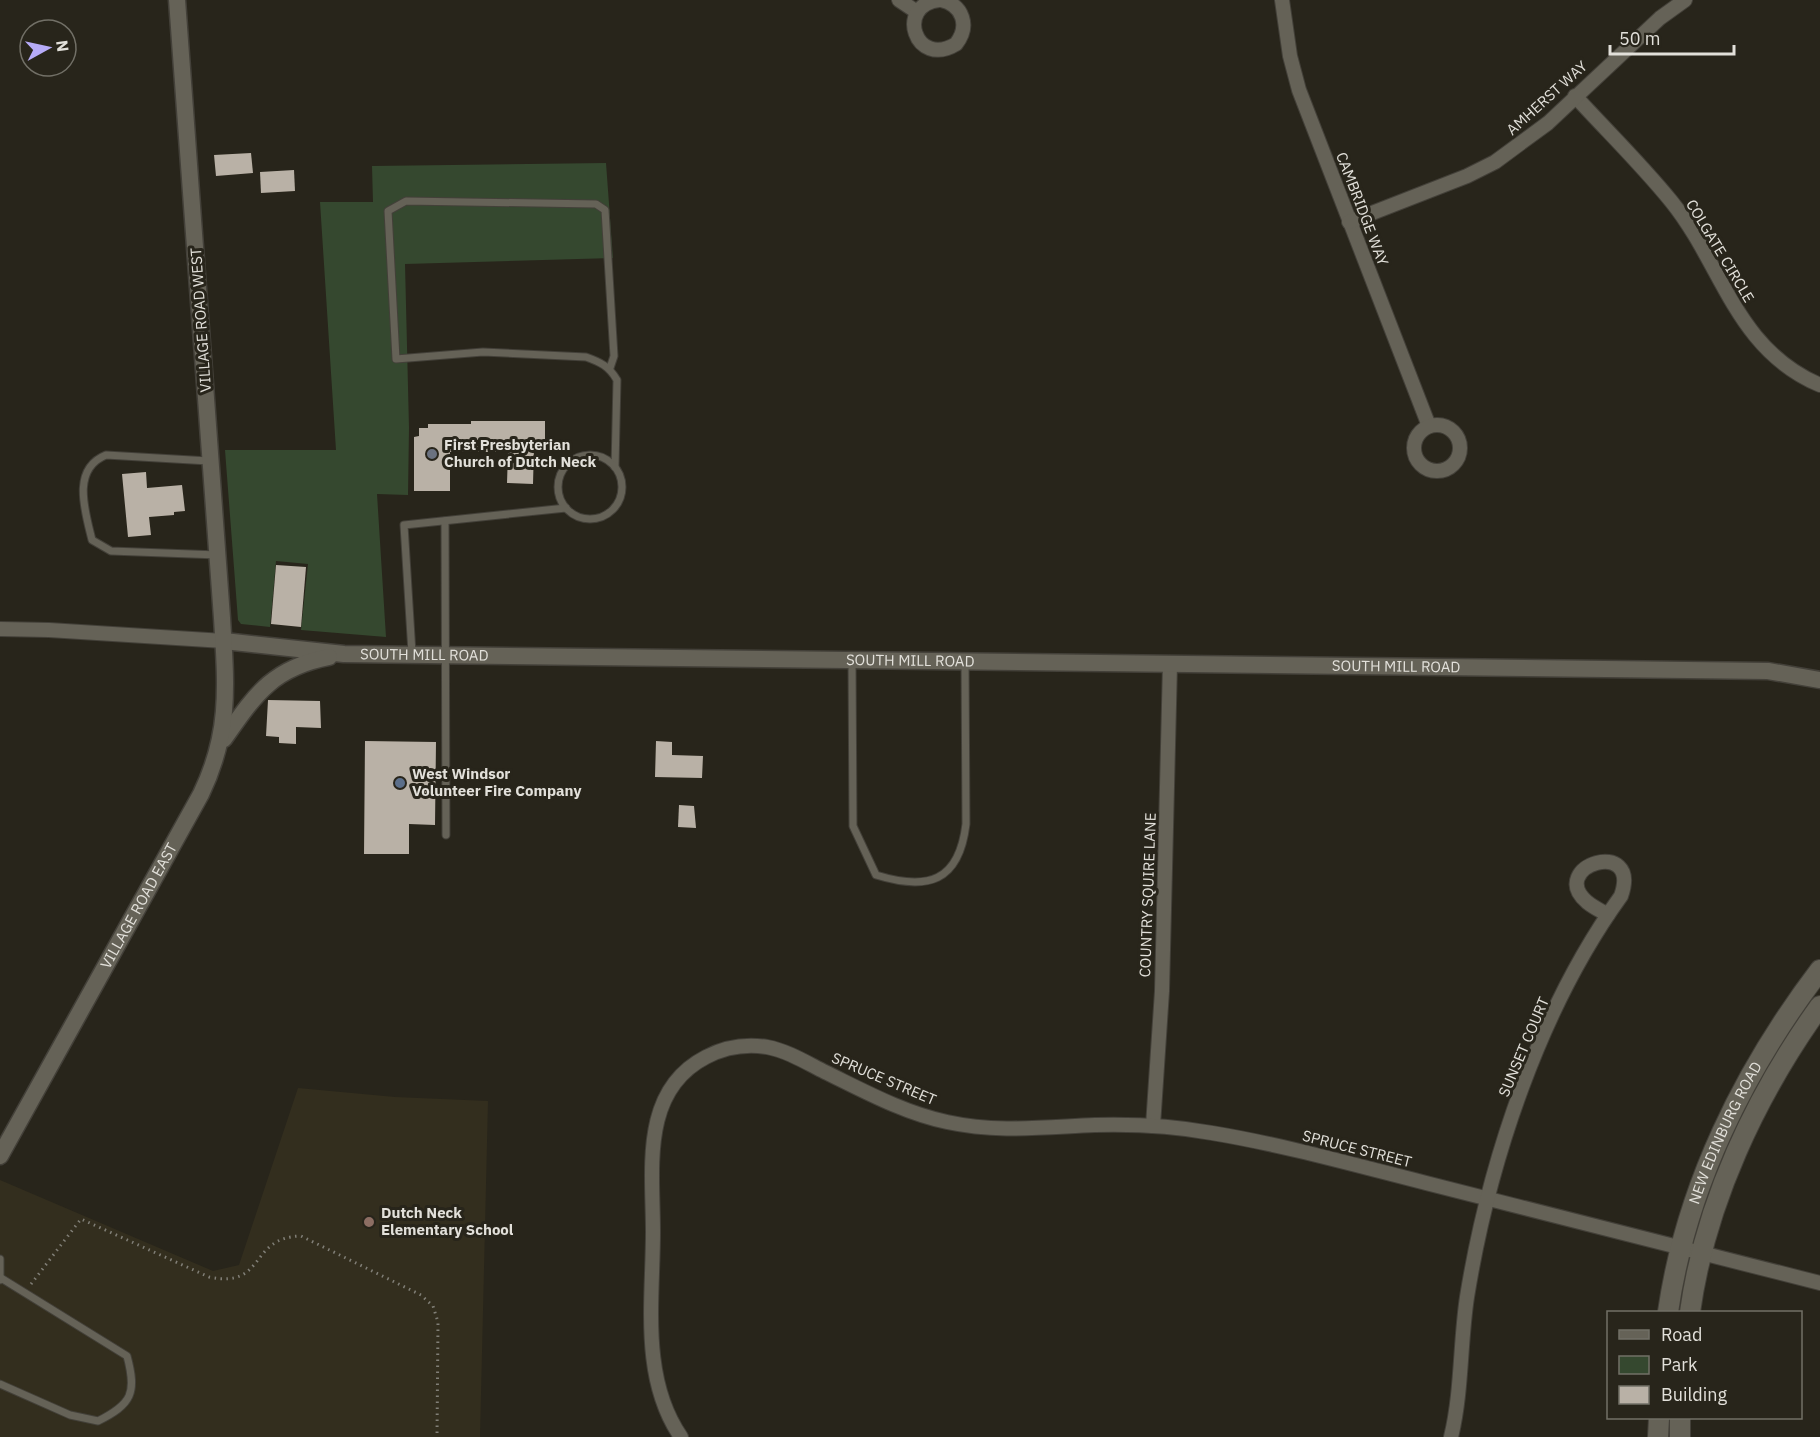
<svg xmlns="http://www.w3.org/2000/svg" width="1820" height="1437" font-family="'IBM Plex Sans',sans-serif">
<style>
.built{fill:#332e1e}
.green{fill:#35482f}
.building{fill:#b9b1a6}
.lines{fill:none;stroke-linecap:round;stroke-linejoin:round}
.service-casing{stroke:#434039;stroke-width:9}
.minor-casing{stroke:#434039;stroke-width:16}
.tertiary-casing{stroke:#434039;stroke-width:19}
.secondary-casing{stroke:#434039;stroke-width:22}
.path{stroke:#817f77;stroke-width:3;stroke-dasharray:1.5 4.5;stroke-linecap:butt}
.service{stroke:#656257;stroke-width:7}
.minor{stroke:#656257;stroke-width:14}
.tertiary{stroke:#656257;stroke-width:16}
.secondary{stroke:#656257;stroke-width:20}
.worship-dot{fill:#6b7280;stroke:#28251b;stroke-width:2}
.service-dot{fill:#5c6f8a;stroke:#28251b;stroke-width:2}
.education-dot{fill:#8d6e63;stroke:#28251b;stroke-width:2}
.labels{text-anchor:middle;stroke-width:6;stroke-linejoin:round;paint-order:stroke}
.street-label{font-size:15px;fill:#e2e0da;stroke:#28251b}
.poi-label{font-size:15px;font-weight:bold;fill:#e2e0da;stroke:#28251b;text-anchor:start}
</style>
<rect width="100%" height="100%" fill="#28251b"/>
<!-- built -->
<path class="built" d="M298,1088L395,1097L488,1101L480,1437H0V1180L213,1271L239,1265Z"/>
<!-- green -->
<path class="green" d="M606,163L613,258L405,264L409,428L408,495L377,494L386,637L301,630L308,564L276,561L270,627L241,624L238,620L225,450H336L320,202H373L372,166Z"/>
<!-- building -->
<g class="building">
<path d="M251,153L253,173L216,176L214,155Z"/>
<path d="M294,170L295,191L261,193L260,172Z"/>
<path d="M471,421H545V447H534L533,484L507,483L508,452H450V491H414V437L419,436V428H428V424H471Z"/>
<path d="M146,472L147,488L182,485L185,511L174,512V515L149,517L151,535L128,537L122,474Z"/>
<path d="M276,565L306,567L301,627L271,624Z"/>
<path d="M268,700L320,701L321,728L296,727V744L279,743V737L266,736Z"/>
<path d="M365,741L436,742L435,825L409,824V854H364Z"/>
<path d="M656,741L672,742V755L703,756L702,778L655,777Z"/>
<path d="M679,805L694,806L696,828L678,827Z"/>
</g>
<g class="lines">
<!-- service casing -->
<g class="service-casing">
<g id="service">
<path d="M610,368L614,356L605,210L596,204L406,201L388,211L396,359L483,352L586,357C600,362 609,366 617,380L615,467"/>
<circle cx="590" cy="487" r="32"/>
<path d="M209,461L106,455C71,469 85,511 92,540L111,551L218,555"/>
<path d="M445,521L446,835"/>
<path d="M412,653L404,525L566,508"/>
<path d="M852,661L853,826L876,875C928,891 959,882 966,824L965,661"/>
<path d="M0,1259V1280"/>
<path d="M0,1384L70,1415L98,1421C132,1404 137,1393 127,1356L1,1278"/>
</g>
</g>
<!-- minor casing -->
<g class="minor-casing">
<g id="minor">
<path d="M899,0L917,12"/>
<path d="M939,0C895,5 915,69 956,44C970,26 963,5 941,0"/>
<path d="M1282,0L1290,56L1299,90L1429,426"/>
<path d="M1575,96C1607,131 1641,164 1671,201C1723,265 1735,349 1820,385"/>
<path d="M1349,222L1467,176L1495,162L1548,123L1660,18L1685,0"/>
<circle cx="1437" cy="448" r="23"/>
<path d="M0,629L49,630L224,641"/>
<path d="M1153,1126L1162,991L1170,664"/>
<path d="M681,1437C640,1378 653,1299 653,1232C653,1169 640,1091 706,1057C725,1047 747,1044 767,1047C788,1051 807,1063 825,1072C864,1091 904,1113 947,1122C997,1133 1045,1127 1095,1125C1134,1124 1174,1126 1212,1133C1284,1145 1355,1165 1426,1183C1557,1216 1688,1250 1820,1283"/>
<path d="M1451,1437C1462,1392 1460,1343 1467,1297C1489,1161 1540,1008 1621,896C1642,836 1546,866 1587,902C1593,907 1601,911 1608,915"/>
</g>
</g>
<!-- tertiary casing -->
<g class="tertiary-casing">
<g id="tertiary">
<path id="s1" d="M224,641L344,654L1768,671L1820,680"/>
<path d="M224,739C255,695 272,668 329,657"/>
<path id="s2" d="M0,1156L201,794C231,732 226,684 222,618L177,0"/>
</g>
</g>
<!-- secondary casing -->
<g class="secondary-casing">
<g id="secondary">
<path id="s3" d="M1668,1312C1686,1187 1744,1070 1820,970"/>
<path d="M1690,1312C1705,1203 1756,1095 1820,1006"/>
<path d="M1658,1437L1659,1418"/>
<path d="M1680,1437V1418"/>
</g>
</g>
<!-- path -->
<path class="path" d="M31,1284L81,1219L209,1277C267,1289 248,1237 301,1236L421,1295L433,1306L438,1322L437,1437"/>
<!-- service -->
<use href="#service" class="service"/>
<!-- minor -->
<use href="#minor" class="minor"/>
<!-- tertiary -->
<use href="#tertiary" class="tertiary"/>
<!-- secondary -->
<use href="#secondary" class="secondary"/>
</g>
<!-- markers -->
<circle class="worship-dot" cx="432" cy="454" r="6"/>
<circle class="service-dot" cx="400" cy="783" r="6"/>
<circle class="education-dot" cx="369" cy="1222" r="6"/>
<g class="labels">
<!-- street labels -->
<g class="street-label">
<text transform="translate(1547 98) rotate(-42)" y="5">AMHERST WAY</text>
<text transform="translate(1362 209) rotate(69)" y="5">CAMBRIDGE WAY</text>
<text transform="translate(1720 251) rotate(59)" y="5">COLGATE CIRCLE</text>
<text transform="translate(201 320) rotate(-94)" y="5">VILLAGE ROAD WEST</text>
<text dy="5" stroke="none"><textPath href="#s1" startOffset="201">SOUTH MILL ROAD</textPath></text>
<text dy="5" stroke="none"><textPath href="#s1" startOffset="687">SOUTH MILL ROAD</textPath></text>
<text dy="5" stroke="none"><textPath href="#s1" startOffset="1173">SOUTH MILL ROAD</textPath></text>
<text transform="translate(1148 895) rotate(-88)" y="5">COUNTRY SQUIRE LANE</text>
<text dy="5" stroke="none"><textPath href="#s2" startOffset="286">VILLAGE ROAD EAST</textPath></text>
<text transform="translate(1524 1047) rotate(-67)" y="5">SUNSET COURT</text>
<text transform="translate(884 1079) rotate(23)" y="5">SPRUCE STREET</text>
<text dy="5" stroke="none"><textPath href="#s3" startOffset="189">NEW EDINBURG ROAD</textPath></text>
<text transform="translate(1357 1149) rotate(14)" y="5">SPRUCE STREET</text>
</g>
<!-- poi labels -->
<g class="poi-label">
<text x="444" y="450">First Presbyterian<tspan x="444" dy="17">Church of Dutch Neck</tspan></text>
<text x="412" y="779">West Windsor<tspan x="412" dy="17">Volunteer Fire Company</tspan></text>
<text x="381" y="1218">Dutch Neck<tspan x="381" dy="17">Elementary School</tspan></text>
</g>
</g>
<!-- legend -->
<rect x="1607" y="1311" width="195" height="108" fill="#28251b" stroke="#727067" stroke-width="1.5"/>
<rect x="1619" y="1330" width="30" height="9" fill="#656257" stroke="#727067" stroke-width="1.5"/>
<text x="1661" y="1341" font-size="18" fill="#e2e0da">Road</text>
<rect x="1619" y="1356" width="30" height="18" fill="#35482f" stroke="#727067" stroke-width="1.5"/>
<text x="1661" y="1371" font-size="18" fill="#e2e0da">Park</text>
<rect x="1619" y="1386" width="30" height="18" fill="#b9b1a6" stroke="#727067" stroke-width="1.5"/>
<text x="1661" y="1401" font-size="18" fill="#e2e0da">Building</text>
<!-- north arrow -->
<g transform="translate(48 48) rotate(82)"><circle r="28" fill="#28251b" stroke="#727067" stroke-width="1.5"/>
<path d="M0-4.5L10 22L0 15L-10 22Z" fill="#b6abf8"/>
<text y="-9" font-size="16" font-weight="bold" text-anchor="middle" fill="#e2e0da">N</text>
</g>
<!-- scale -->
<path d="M1610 45v9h124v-9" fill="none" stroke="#e2e0da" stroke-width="3"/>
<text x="1619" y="45" font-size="18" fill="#e2e0da" stroke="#28251b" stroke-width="4.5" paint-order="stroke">50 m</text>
</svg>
